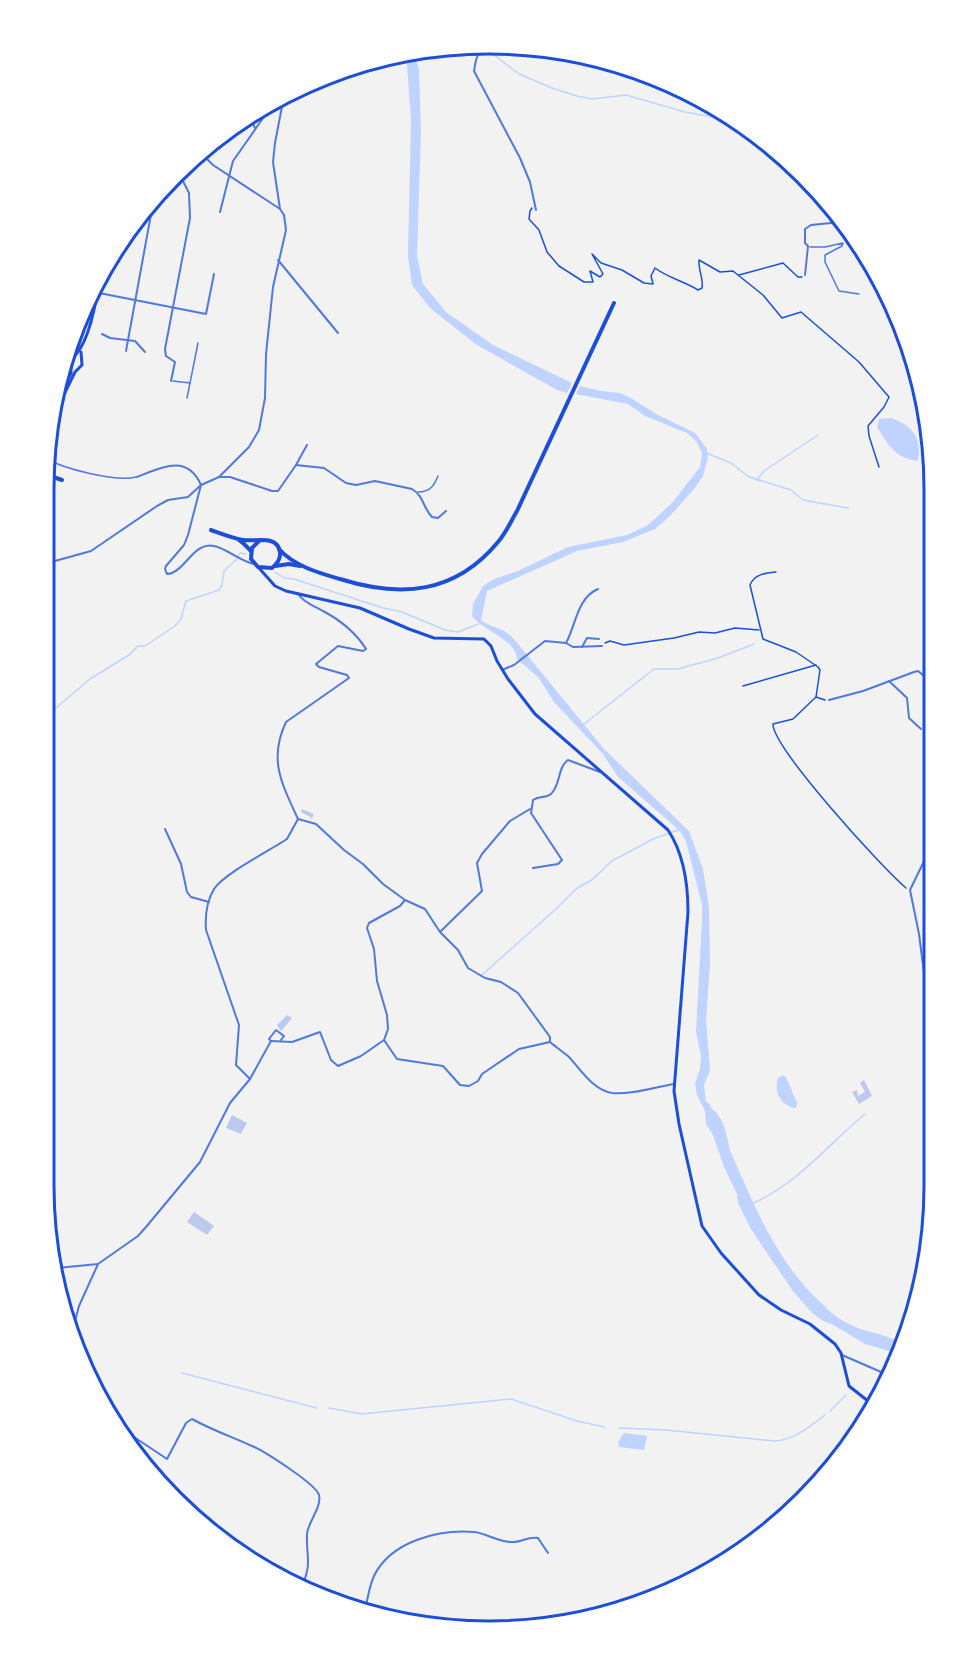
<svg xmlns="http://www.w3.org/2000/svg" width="978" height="1675" font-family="'Source Sans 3',sans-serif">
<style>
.water{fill:#bfd3fe}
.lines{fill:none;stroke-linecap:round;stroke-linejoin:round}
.stream{stroke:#bfd3fe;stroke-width:1.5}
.building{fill:#bdc9ec}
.path{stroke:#1d4ed8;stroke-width:1.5}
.service{stroke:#5277de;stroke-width:1.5}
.pedestrian{stroke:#5277de;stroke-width:1.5}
.minor{stroke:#5277de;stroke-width:2}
.secondary{stroke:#1d4ed8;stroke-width:3}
.primary{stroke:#1d4ed8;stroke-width:4}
.rim{fill:none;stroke:#1d4ed8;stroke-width:3}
</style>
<rect width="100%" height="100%" fill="#f2f2f2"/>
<!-- water -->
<g class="water">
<path d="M414,51L419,70L421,131L417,256L423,284L446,312L493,345L572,383L567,393L557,390L477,345L431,309L412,285L408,256L411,119L406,52Z"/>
<path d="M580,386L601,391L620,393L631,398L658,415L695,433L707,449L708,458L703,476L695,488L670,516L655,529L623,542L577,551L487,591L481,620C493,629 502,626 514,639L604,749L689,831L703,869L709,908L710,965L706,1020L710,1070L704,1085L706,1102L710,1104V1107C728,1121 725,1137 732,1155C754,1205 774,1255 813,1295C822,1303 830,1313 840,1319C853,1328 867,1331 882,1335C890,1337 896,1341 904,1344L899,1354L865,1344L832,1324L823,1321L812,1313L793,1291L767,1253L751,1229L738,1203L737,1194L724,1167L713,1135L706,1124L705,1111L697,1095L695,1084L700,1069L701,1056L696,1032L702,921V905L686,841L679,830L618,777L603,754L554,702L539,678L517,659C515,639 485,632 472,616L473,604L483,586L494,579L518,571L568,547L627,535L648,525L672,503L700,467L702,453L696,441L687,433L645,416L628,404L576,394Z"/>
<path d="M891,418C913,425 922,439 918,461C895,458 888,445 877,427L879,419Z"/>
<path d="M783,1075L786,1077L797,1103L796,1108C782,1107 773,1092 778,1078Z"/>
<path d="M624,1433L647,1436L644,1450L619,1447L618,1442Z"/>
</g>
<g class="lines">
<!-- stream -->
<g class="stream">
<path d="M480,44L519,74L552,88L577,96L592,99L626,95L685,112L741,122"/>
<path d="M706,453L731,463L749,477L791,490L803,500L848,508"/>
<path d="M757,480L764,471L818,435"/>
<path d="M275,572L284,578L294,579L383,608L402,612L445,630L458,632L478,624"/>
<path d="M44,713L56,708L90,679L129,655L138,646H145L175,626L181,619L186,601L219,590L222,585L224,571L236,560L240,553L246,554"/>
<path d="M584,724L654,669H678L718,658L754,644"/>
<path d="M482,975L557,908L576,889L593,879L612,861L653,839L681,829"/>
<path d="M751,1204C795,1186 829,1144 865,1114"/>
<path d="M182,1373L317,1408"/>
<path d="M329,1408L362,1414L511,1399L577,1421L604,1427"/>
<path d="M830,1411L846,1395"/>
<path d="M619,1428L666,1430L774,1441C794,1440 809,1427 825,1415"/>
</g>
</g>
<!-- building -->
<g class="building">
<path d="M302,809L314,814L312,818L301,812Z"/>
<path d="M287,1015L292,1018L281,1031L277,1025Z"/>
<path d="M864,1080L872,1096L859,1104L852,1092L857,1090L858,1096L865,1092L860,1083Z"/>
<path d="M232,1115L247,1123L241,1134L226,1128Z"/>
<path d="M194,1212L214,1226L207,1235L187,1222Z"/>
</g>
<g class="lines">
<!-- path -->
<g class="path">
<path d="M532,208L530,211L529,219L539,230L547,252L559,266L584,282H593L590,271L600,277L603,274L592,254L601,263L622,270L644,283L653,284L651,276L655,268C668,278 684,281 698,290L702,288C704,280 698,269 699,260L720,272L733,271L763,295L782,318L801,312L859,362L889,397L884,407L868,426L869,436L879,467"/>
<path d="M739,275L783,263L798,277H802"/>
<path d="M776,572C766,573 754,574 750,585L763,639L796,652L818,667L820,670L816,697L825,700"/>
<path d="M605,643L610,641L624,645L674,638L699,632L715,633L735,628L759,630"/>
<path d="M743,686L816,665"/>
<path d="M816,697L793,719L773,724C772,747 883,869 906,888"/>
</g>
<!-- service -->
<g class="service">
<path d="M810,247H825L843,243L842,246L825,255V262L839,291L859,294"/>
<path d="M173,381L190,383L187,398"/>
<path d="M190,383L198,343"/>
<path d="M418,492C430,492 434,486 438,476"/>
</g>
<!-- pedestrian -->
<path class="pedestrian" d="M45,458C64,469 115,482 136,477"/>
<!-- minor -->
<g class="minor">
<path d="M482,44L476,60L474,71L520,158L530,182L536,210"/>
<path d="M249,115L255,128"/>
<path d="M200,152L213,165L280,209"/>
<path d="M169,179L180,174"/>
<path d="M220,212L233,161L268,111"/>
<path d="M278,260L338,333"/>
<path d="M805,275L808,246L805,243V229L811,225L841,222"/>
<path d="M94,292L206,314L214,274"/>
<path d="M86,308L93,311"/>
<path d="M102,334L110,338L135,341L145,352"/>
<path d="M126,351L154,198"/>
<path d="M171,381L175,362L166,356L165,349L190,218L189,193L178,171"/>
<path d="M296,465L307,445"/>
<path d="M137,477C160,468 187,453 201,485L188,535L184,545L166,566L165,569L167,574C185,573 193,541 214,546C228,549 239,561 254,564"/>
<path d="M219,477H230L272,491H278L296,465L324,468L346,483L356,485L375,481L412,489C424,496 423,508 432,517L438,518L446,511"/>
<path d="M44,564L91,551L157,506L168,500L188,497L201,485L219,477L249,447L259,430L265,398L266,354L273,287L286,230L284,215L280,209L273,162L275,143L284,96"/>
<path d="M566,643C576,625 577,598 598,589"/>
<path d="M582,647L587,638L599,639"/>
<path d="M502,670L514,665L545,641L566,643L573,647L602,646"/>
<path d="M889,681L907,698L909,718L921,729"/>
<path d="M829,700L863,691L914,672L918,671L934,684"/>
<path d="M929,716L925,699L934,690"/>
<path d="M934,811L926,857L910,890L919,934L927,996L934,1017"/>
<path d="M298,819L316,824L344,850L363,864L383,884L405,900L425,909L440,932L458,950L468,968L485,978L501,982L518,993L550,1037V1042"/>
<path d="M165,829L181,864L187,892L191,897L209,902"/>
<path d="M533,868L558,864L562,860L531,813L533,800C539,796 546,798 551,794C561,785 557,768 568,760L600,772"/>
<path d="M441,931L482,891L477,863L482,854L510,821L530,809"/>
<path d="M384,1040L388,1029L387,1015L377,981L374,949L367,928L369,923L400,906L405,900"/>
<path d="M271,1041L292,1042L320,1032L331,1060L338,1066L361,1056L384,1040L397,1059L443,1066L460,1085L469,1086L478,1081L482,1074L519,1049L550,1042C556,1047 563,1052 569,1057C581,1070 593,1090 612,1093C631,1095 655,1087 674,1084"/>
<path d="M250,1079L236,1065L239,1025L206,930C205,917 207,901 214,889C225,873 269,851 287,839L298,819C282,784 268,760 286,722L349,678L347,675L319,667L316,664L338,646L363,651L366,649C356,633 340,620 323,611C315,606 304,603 299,595"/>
<path d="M57,1268L98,1264L138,1236L146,1227L200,1162L230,1103L250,1079L271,1041L269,1039L276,1030L284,1036L281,1040"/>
<path d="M71,1336L79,1306L98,1264"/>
<path d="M842,1355L888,1375"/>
<path d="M119,1427L167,1459L186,1423L192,1419C212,1430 232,1437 252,1446C264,1451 316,1484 319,1495C322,1507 308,1522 307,1534C306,1557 312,1561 303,1584"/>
<path d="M365,1612C367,1600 369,1587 374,1576C391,1541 439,1529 475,1532C487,1534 499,1542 511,1542C520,1543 528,1536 538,1538L548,1553"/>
</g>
<!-- secondary -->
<g class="secondary">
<path d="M55,405L71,373V359C89,346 96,303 99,281"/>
<path d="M53,417L75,372L82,365L81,352"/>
<path d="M259,568L275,586L286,591L360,608L409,629L434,638L484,639L491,646L497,661L508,679L535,714L668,830C684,854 688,884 688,912L674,1091L679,1124L702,1226L721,1253L759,1295L781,1310L810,1324L835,1344L841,1353L849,1386L873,1405"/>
</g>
<!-- primary -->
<g class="primary">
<path d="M44,474L62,480"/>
<path d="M211,530C222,534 232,538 243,540C255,542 277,534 280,552C281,559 277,564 272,568L258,567L251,559L252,548L260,540"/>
<path d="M239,540L244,544L251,551"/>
<path d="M279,549C294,566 319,573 340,579C401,598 455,594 498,542C506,533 511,521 517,511L614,303"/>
<path d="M275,566L289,564L300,566"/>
</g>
</g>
<!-- crop -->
<path d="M0 0H978V1675H0ZM489 54H489A435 435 0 0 1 924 489V1186A435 435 0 0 1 489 1621H489A435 435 0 0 1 54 1186V489A435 435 0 0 1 489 54Z" fill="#fff" fill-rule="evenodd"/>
<path class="rim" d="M489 54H489A435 435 0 0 1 924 489V1186A435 435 0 0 1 489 1621H489A435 435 0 0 1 54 1186V489A435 435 0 0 1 489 54Z"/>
</svg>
